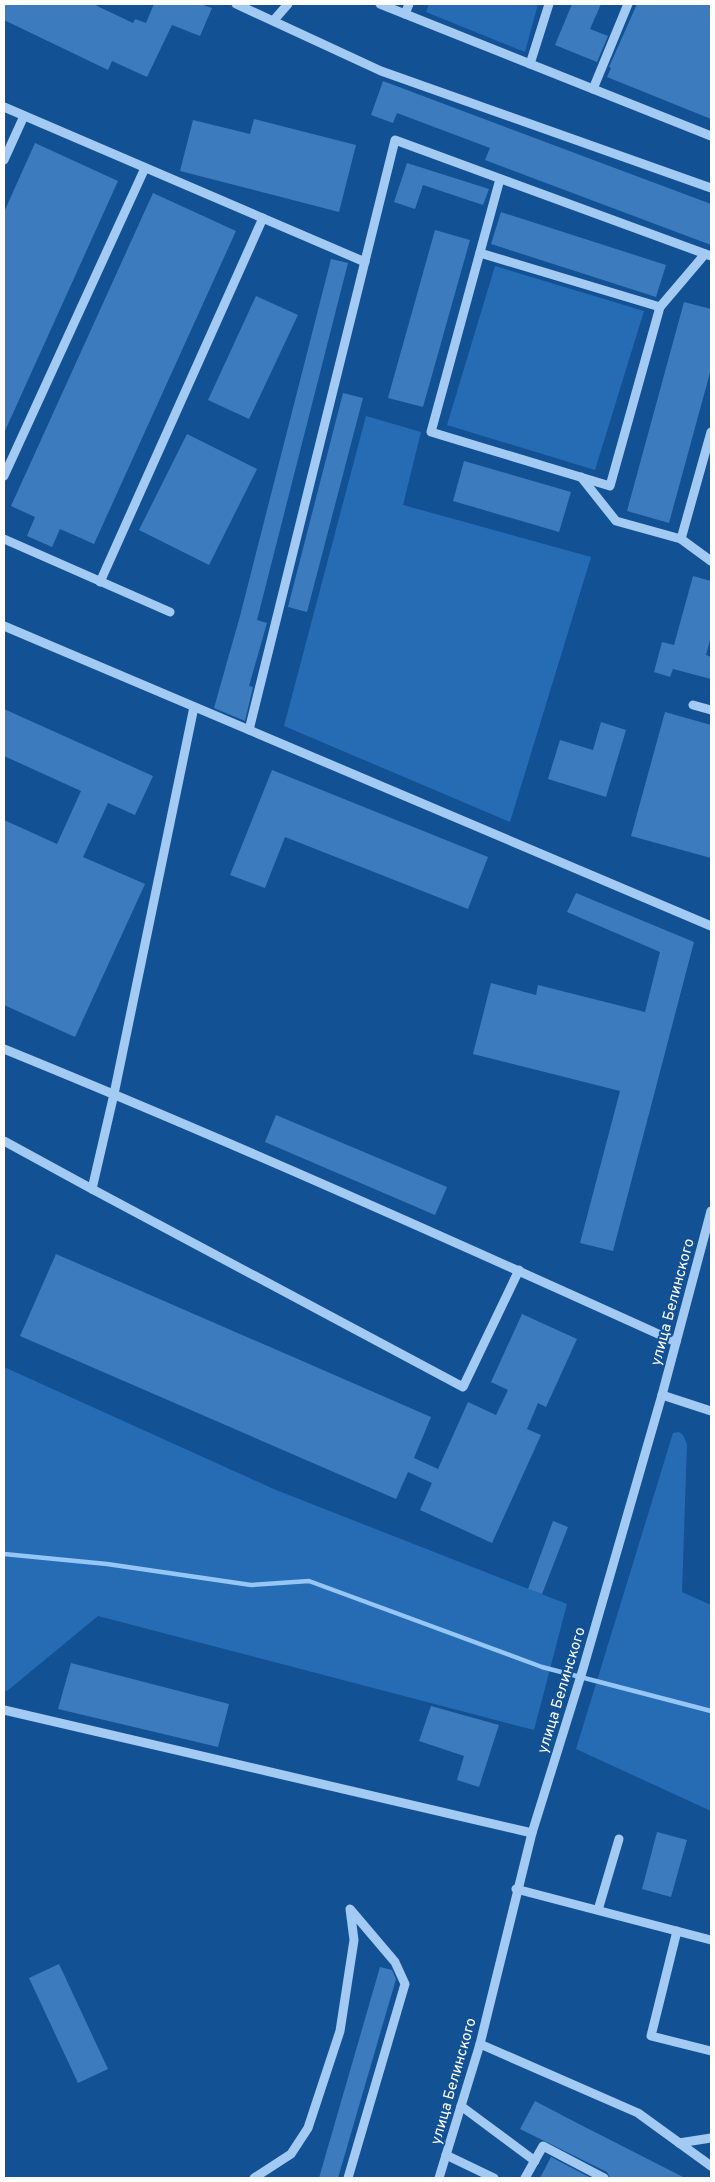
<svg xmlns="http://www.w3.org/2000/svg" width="715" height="2182" font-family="Overpass,sans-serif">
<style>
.green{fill:#266cb4}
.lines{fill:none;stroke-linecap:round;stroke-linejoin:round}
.stream{stroke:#95c6f6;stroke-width:4.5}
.building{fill:#3c7bbd}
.minor{stroke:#a3caf2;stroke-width:9}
.labels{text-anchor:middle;stroke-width:4;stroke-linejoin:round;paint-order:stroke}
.street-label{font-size:15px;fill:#fff;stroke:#135195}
</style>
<rect width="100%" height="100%" fill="#135195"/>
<!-- green -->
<g class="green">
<path d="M429,4H538L525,52L426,12Z"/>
<path d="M495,266L644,311L595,470L447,425Z"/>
<path d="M366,416L421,432L403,505L591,557L510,822L284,726Z"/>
<path d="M4,1367L276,1490L567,1604L534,1730L98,1616L7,1691L4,1690Z"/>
<path d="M679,1432L683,1435L687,1444L682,1592L711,1605V1811L576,1749L673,1433Z"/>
</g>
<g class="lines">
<!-- stream -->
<path class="stream" d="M4,1554L107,1564L251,1585L309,1581L542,1667L711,1711"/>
</g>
<!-- building -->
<g class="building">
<path d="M4,4H93L133,23L135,19L146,23L154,4H200L212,8L200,36L172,25L147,77L112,61L108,70L4,20Z"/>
<path d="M572,4H601L590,29L608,36L597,62L555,45Z"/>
<path d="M637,4H711V119L607,77L611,68L609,67Z"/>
<path d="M383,81L711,204V245L485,160L490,148L397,113L393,123L371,115Z"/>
<path d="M254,119L356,145L339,212L180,171L193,120L250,134Z"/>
<path d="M35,143L118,181L4,433V212Z"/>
<path d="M407,163L489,189L483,205L423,185L415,209L394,202Z"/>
<path d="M153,193L236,231L94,544L60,529L52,547L27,536L35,517L11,506Z"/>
<path d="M501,212L666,265L656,297L491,244Z"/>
<path d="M435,230L470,240L423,407L388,398Z"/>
<path d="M331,259L348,263L257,620L267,623L249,686L253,687L245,721L214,708L240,616Z"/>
<path d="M256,296L298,315L249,419L208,400Z"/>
<path d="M684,302L711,309V369L669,523L627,511Z"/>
<path d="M343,393L363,398L307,612L288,607Z"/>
<path d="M187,434L257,469L209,565L139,530Z"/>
<path d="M464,461L571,492L559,532L453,501Z"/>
<path d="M693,576L711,581V636L706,655L711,657V679L673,669L670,677L654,672L662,642L674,645Z"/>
<path d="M4,709L153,776L135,815L108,803L83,857L145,884L75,1037L4,1005V820L57,844L81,791L4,756Z"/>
<path d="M665,712L711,725V858L631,836Z"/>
<path d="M601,722L626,730L606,797L548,779L560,740L593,750Z"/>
<path d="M272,770L488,857L468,909L285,837L265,888L230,875Z"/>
<path d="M576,893L694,942L613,1251L580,1243L620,1091L473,1054L491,983L536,995L538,985L645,1012L660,952L567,912Z"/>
<path d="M276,1115L447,1187L435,1215L265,1142Z"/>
<path d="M56,1254L431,1417L414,1458L438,1469L468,1402L496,1415L508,1390L491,1382L522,1314L577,1339L546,1407L538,1403L527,1429L541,1435L492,1543L420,1510L432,1483L408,1472L396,1499L20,1336Z"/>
<path d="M553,1521L568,1527L542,1594L528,1589Z"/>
<path d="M71,1663L229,1704L218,1747L58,1709Z"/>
<path d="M431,1706L499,1725L479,1787L457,1780L464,1756L419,1741Z"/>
<path d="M657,1832L687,1840L671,1897L642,1889Z"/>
<path d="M59,1964L108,2069L78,2083L29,1978Z"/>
<path d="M380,1967L392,1970L396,1979L338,2178H319Z"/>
<path d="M535,2101L577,2123L685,2178H610L607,2172L520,2129Z"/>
<path d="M551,2157L591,2178H540Z"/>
</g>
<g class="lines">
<!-- minor -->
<g class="minor">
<path d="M236,4L381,71L711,188"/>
<path d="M380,4L711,136"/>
<path d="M405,14L409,4"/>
<path d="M274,20L288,4"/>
<path d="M530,64L549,4"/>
<path d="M593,89L628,4"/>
<path d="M4,107L365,262"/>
<path d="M4,160L24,116"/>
<path d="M500,179L431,432L610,486L660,307L705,254"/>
<path d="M480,253L660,307"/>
<path d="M4,476L145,168"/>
<path d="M581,477L616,521L681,539L711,561"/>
<path d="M4,539L170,612"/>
<path d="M681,539L711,432"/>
<path d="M100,582L263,218"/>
<path d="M4,626L711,926"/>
<path d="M693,705L711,710"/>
<path d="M194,707L114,1094L92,1189L463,1387L519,1270"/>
<path d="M249,730L395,140L711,256"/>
<path d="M4,1049C230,1141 453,1241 676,1342"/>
<path d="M4,1141L92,1189"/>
<path d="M662,1395L711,1411"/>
<path d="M4,1710L532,1833"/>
<path d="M516,1889L711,1940"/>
<path d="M598,1910L619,1839"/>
<path d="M677,1931L651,2036L711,2051"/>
<path d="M480,2044L638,2113L711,2166"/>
<path d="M461,2106L535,2161"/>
<path d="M679,2143L711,2138"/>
<path d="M446,2155L494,2178"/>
<path d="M254,2178L291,2154L308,2128L340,2031L354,1940L350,1909L395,1962L405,1984L348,2178"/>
<path d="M439,2178L480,2044L532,1833L583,1669L662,1395L711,1211"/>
<path d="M525,2178L543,2146L604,2178"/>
</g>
</g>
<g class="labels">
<!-- street labels -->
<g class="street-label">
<text transform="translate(672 1302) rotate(-75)" y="5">улица Белинского</text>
<text transform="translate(561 1690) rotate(-73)" y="5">улица Белинского</text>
<text transform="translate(453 2081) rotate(-74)" y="5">улица Белинского</text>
</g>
</g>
<!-- border -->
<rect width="715" height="2182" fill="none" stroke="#ffffff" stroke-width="10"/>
</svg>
